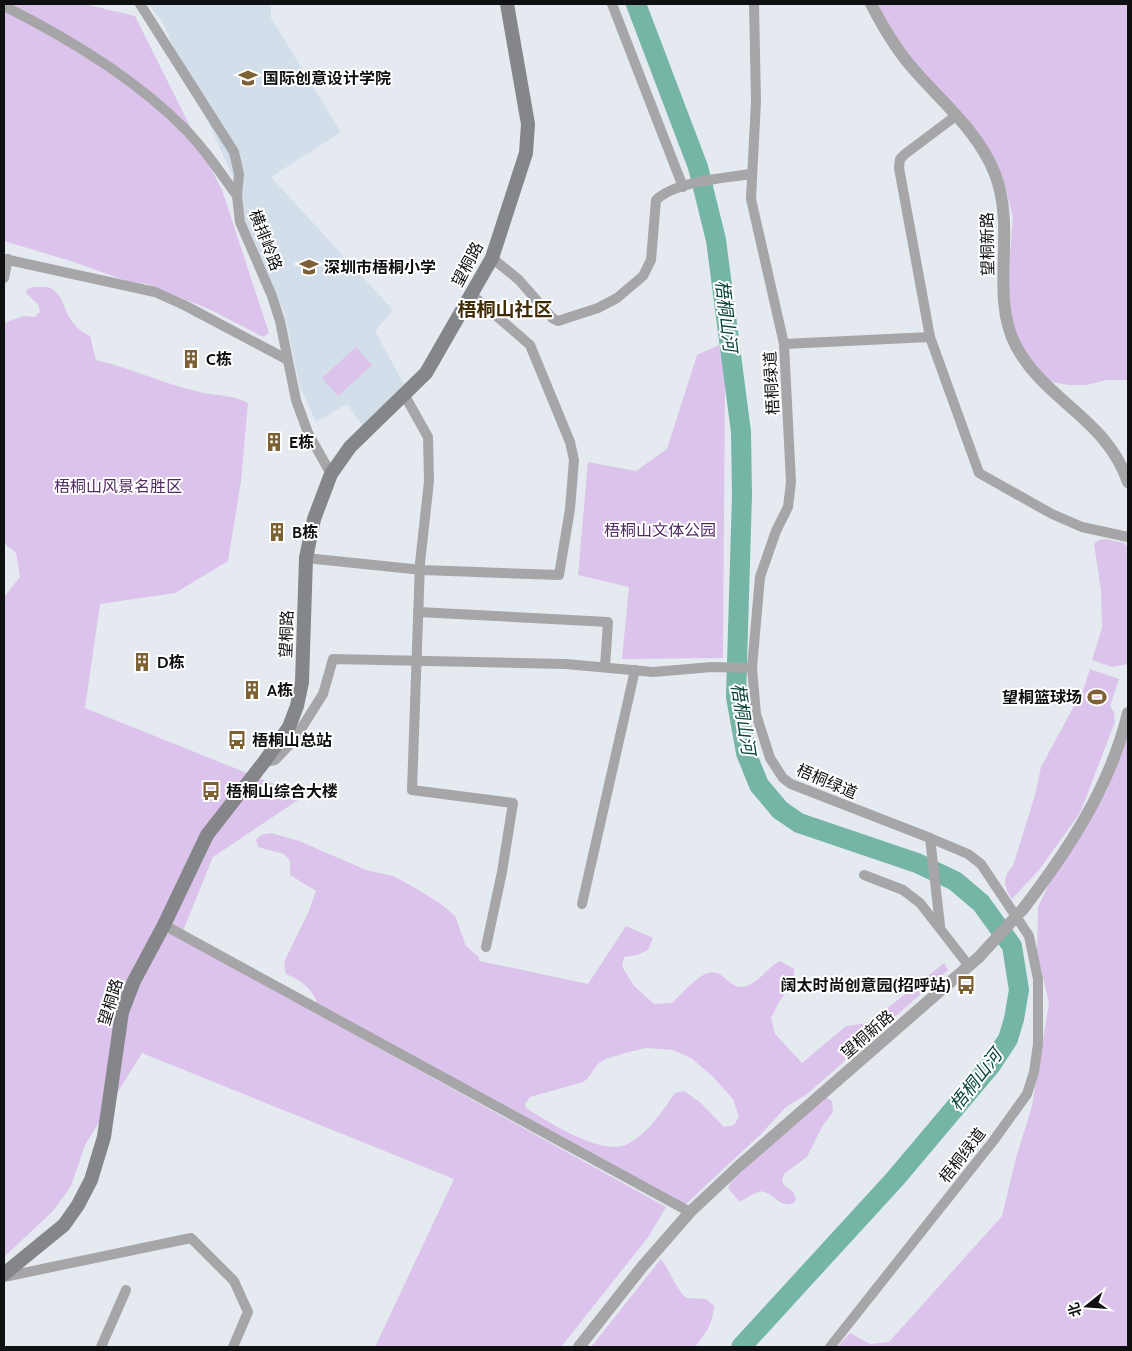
<svg xmlns="http://www.w3.org/2000/svg" width="1132" height="1351" font-family="Cabin,'Noto Sans SC',sans-serif">
<style>
.built{fill:#d2dee9}
.green{fill:#dcc3eb;fill-rule:evenodd}
.lines{fill:none;stroke-linecap:round;stroke-linejoin:round}
.river{stroke:#74b5a6;stroke-width:20}
.minor{stroke:#a6a6a9;stroke-width:10}
.tertiary{stroke:#a6a6a9;stroke-width:12}
.secondary{stroke:#85868a;stroke-width:14}
.tertiary-bridge{stroke:#a6a6a9;stroke-width:12}
.labels{text-anchor:middle;stroke-width:4;stroke-linejoin:round;paint-order:stroke}
.poi-label{font-size:16px;font-weight:bold;fill:#0e1012;stroke:#fff;text-anchor:start}
.street-label{font-size:16px;fill:#0e1012;stroke:#fff}
.park-label{font-size:16px;fill:#502b62;stroke:#fff}
.water-label{font-size:18px;font-style:italic;fill:#09453b;stroke:#fff}
.quarter-label{font-size:19px;font-weight:bold;fill:#412c05;stroke:#fff}
</style>
<rect width="100%" height="100%" fill="#e4eaf0"/>
<!-- built -->
<path class="built" d="M148,4H271V18L341,132L271,177L393,310L375,331L406,388L365,429L347,404L316,422L300,387L284,312L246,223L240,192L163,23Z"/>
<!-- green -->
<g class="green">
<path d="M4,4H84L135,16L222,190L269,333L263,337L211,310L147,284L127,281L71,261L4,241Z"/>
<path d="M873,4H1128V380H1106L1087,385H1069L1047,381L1026,360L1005,313L1013,218L1006,189L990,158L923,75Z"/>
<path d="M34,287C39,287 46,286 50,288C69,297 60,322 90,336L96,360C130,368 162,383 196,391C216,397 228,393 248,403L241,481L228,561L175,593L100,604L85,708L304,796L213,857L180,938L666,1207L649,1236L561,1347H375L454,1179L142,1053L85,1145L71,1186L53,1211L4,1257V597L20,577L16,553L4,543V323L24,316L35,317L40,312L38,304L26,293L27,289Z"/>
<path d="M719,345L725,371L723,658L622,659L629,587L578,575L588,462L636,471L667,449L697,355Z"/>
<path d="M356,347L372,365L338,396L322,378Z"/>
<path d="M1105,539L1124,543L1128,548V664L1112,667L1092,660L1102,628L1101,590L1094,544L1099,540Z"/>
<path d="M1090,669L1119,679L1110,706L1114,712L1115,722L1080,813L1039,870L1012,899C1003,886 1002,877 1013,866L1035,795L1041,767L1074,706L1078,705Z"/>
<path d="M1128,718V1347H837L850,1333L870,1344L889,1342L1002,1216L1016,1158L1032,1106L1049,1003L1037,952L1038,907L1050,882L1107,790Z"/>
<path d="M271,833L299,841L366,870L393,876L417,889L441,904L455,916L466,946L479,957V961L588,984L626,926L653,938L648,950L637,955L624,957L622,966L634,986L654,1004L672,1003C684,993 705,963 721,975C728,980 733,987 741,987C757,986 767,967 780,961L794,969V981L779,1002L771,1018L775,1034L802,1063L846,1026L869,1023L944,963L948,970L806,1095L786,1107L762,1133L685,1205L318,1007C315,990 301,980 286,974L284,962L308,913L316,891L290,875V861L284,854L258,847L256,840L261,835ZM646,1048L673,1050L691,1058L712,1076L733,1099L739,1117L734,1125L724,1127L701,1103L684,1091L675,1093C662,1111 647,1136 625,1145C600,1155 548,1122 526,1108L525,1104L530,1097L583,1082C591,1077 592,1070 598,1064C607,1056 634,1051 646,1048Z"/>
<path d="M823,1095L832,1101L833,1112L823,1125L807,1157L785,1173L782,1179L783,1184L793,1192L796,1199L794,1203C778,1210 772,1188 758,1192C752,1194 745,1199 740,1202L728,1188L731,1182Z"/>
<path d="M661,1259C671,1272 674,1286 686,1298L706,1299L714,1306C713,1323 706,1333 695,1347H591Z"/>
</g>
<g class="lines">
<!-- river -->
<path class="river" d="M636,4L698,167L716,240L741,432L742,495L736,697L746,753L759,785L780,810L799,823L917,863L955,881L981,903L1012,946L1019,990L1014,1019L1008,1039L991,1065L895,1179L741,1347"/>
<!-- minor -->
<g class="minor">
<path d="M140,4L234,152L239,174L237,196L240,222L272,296L280,321L296,400L308,433L331,474"/>
<path d="M612,4L683,187"/>
<path d="M754,4L756,101L751,199L784,344L791,482L788,507L776,531L760,577L752,668L756,714L770,758L783,778L791,784L930,838L968,854L981,864L1029,936L1038,979V1044L1034,1072L1027,1094L994,1140L830,1347"/>
<path d="M4,6C66,37 137,80 186,130C205,150 221,173 237,196"/>
<path d="M957,115L905,154L900,159L899,168L930,337L979,473L1052,514L1082,527L1128,537"/>
<path d="M492,258L519,280L552,318L558,321L598,308L617,298L643,276L651,260L656,200C676,181 725,178 751,174"/>
<path d="M4,259L155,292L184,305L288,360"/>
<path d="M4,278L8,259"/>
<path d="M784,344L930,337"/>
<path d="M405,396L428,437L429,481L420,563L412,790L513,803L502,872L486,947"/>
<path d="M306,558L422,570L559,575L570,509L574,460L570,442L530,345L471,294"/>
<path d="M418,612L608,622L605,667"/>
<path d="M264,762L275,760L294,740L323,694L333,659L566,664L653,672L712,667L752,668"/>
<path d="M930,838L940,925"/>
<path d="M864,875L903,890L920,903L969,966"/>
<path d="M582,904L635,670"/>
<path d="M164,925L690,1212"/>
<path d="M4,1277L191,1238L234,1281L248,1312L233,1347"/>
<path d="M101,1347L126,1290"/>
</g>
<!-- tertiary -->
<g class="tertiary">
<path d="M871,4C882,25 894,46 909,64C939,100 978,130 995,174C1017,231 989,295 1016,346C1045,401 1106,418 1128,482"/>
<path d="M1023,909C1069,849 1110,787 1128,713"/>
<path d="M579,1347L642,1267L690,1212L739,1166L979,957"/>
</g>
<!-- secondary -->
<path class="secondary" d="M4,1274L64,1225L78,1205L91,1180L104,1137L122,1012L134,981L164,925L207,835L264,762L289,727L297,706L302,682L306,558L314,519L331,474L350,447L426,373L492,258L526,153L528,124L507,4"/>
<!-- tertiary-bridge -->
<path class="tertiary-bridge" d="M979,957L1023,909"/>
</g>
<!-- icons -->
<defs>
<g id="university-bare" transform="scale(1.5)"><path d="M0-5L7-2L0 1L-7-2ZM-4 1L0 2.5L4 1V4Q0 6-4 4Z" fill="#7d6134" stroke="#fff" stroke-width="2.5" paint-order="stroke"/></g>
<g id="school-bare" transform="scale(1.5)"><path d="M0-5L7-2L0 1L-7-2ZM-4 1L0 2.5L4 1V4Q0 6-4 4Z" fill="#7d6134" stroke="#fff" stroke-width="2.5" paint-order="stroke"/></g>
<g id="building-bare" transform="scale(1.5)"><path d="M-4-6H4V6H1V3H-1V6H-4ZM-2.5-4.3h1.7v1.8h-1.7ZM.8-4.3h1.7v1.8H.8ZM-2.5-1h1.7V.8h-1.7ZM.8-1h1.7V.8H.8Z" fill="#7d6134" stroke="#fff" stroke-width="2.5" paint-order="stroke"/></g>
<g id="stadium-bare" transform="scale(1.5)"><path d="M0-5a6.5 5 0 1 0 0 10a6.5 5 0 1 0 0-10ZM-3.5-1.8h7v3.6h-7Z" fill="#7d6134" stroke="#fff" stroke-width="2.5" paint-order="stroke"/></g>
<g id="bus-bare" transform="scale(1.5)"><path d="M-5-6H5V4H4V6H2V4H-2V6H-4V4H-5ZM-3.5-4V0h7V-4ZM-3.5 1.2v1.5H-2V1.2ZM2 1.2v1.5H3.5V1.2Z" fill="#7d6134" stroke="#fff" stroke-width="2.5" paint-order="stroke"/></g>
</defs>
<g fill-rule="evenodd">
<use href="#university-bare" x="248" y="78"/>
<use href="#school-bare" x="309" y="267"/>
<use href="#building-bare" x="191" y="359"/>
<use href="#building-bare" x="274" y="442"/>
<use href="#building-bare" x="277" y="532"/>
<use href="#building-bare" x="142" y="662"/>
<use href="#building-bare" x="252" y="690"/>
<use href="#stadium-bare" x="1097" y="697"/>
<use href="#bus-bare" x="237" y="740"/>
<use href="#bus-bare" x="211" y="791"/>
<use href="#bus-bare" x="966" y="985"/>
</g>
<g class="labels">
<!-- poi labels -->
<g class="poi-label">
<text x="263" y="84">国际创意设计学院</text>
<text x="324" y="273">深圳市梧桐小学</text>
<text x="206" y="365">C栋</text>
<text x="289" y="448">E栋</text>
<text x="292" y="538">B栋</text>
<text x="157" y="668">D栋</text>
<text x="267" y="696">A栋</text>
<text x="1082" y="703" text-anchor="end">望桐篮球场</text>
<text x="252" y="746">梧桐山总站</text>
<text x="226" y="797">梧桐山综合大楼</text>
<text x="951" y="991" text-anchor="end">阔太时尚创意园(招呼站)</text>
</g>
<!-- street labels -->
<g class="street-label">
<text transform="translate(266 240) rotate(69)" y="6">横排岭路</text>
<text transform="translate(987 244) rotate(-91)" y="6">望桐新路</text>
<text transform="translate(467 264) rotate(-62)" y="6">望桐路</text>
<text transform="translate(771 383) rotate(-93)" y="6">梧桐绿道</text>
<text transform="translate(286 634) rotate(-88)" y="6">望桐路</text>
<text transform="translate(827 781) rotate(23)" y="6">梧桐绿道</text>
<text transform="translate(110 1002) rotate(-73)" y="6">望桐路</text>
<text transform="translate(867 1034) rotate(-41)" y="6">望桐新路</text>
<text transform="translate(962 1155) rotate(-52)" y="6">梧桐绿道</text>
</g>
<!-- park labels -->
<g class="park-label">
<text x="118" y="492">梧桐山风景名胜区</text>
<text x="660" y="536">梧桐山文体公园</text>
</g>
<!-- water labels -->
<g class="water-label">
<text transform="translate(726 316) rotate(83)" y="6">梧桐山河</text>
<text transform="translate(743 719) rotate(81)" y="6">梧桐山河</text>
<text transform="translate(976 1080) rotate(-52)" y="6">梧桐山河</text>
</g>
<!-- quarter labels -->
<g class="quarter-label">
<text x="505" y="316">梧桐山社区</text>
</g>
</g>
<!-- border -->
<rect width="1132" height="1351" fill="none" stroke="#0e1012" stroke-width="10"/>
<!-- north arrow -->
<g transform="translate(1087 1306) rotate(253)" stroke="#ffffff" stroke-width="4" paint-order="stroke">
<path d="M0-4L9 19L0 12L-9 19Z" fill="#0e1012"/>
<text y="-8" font-size="14" font-weight="bold" text-anchor="middle" fill="#0e1012">北</text>
</g>
</svg>
